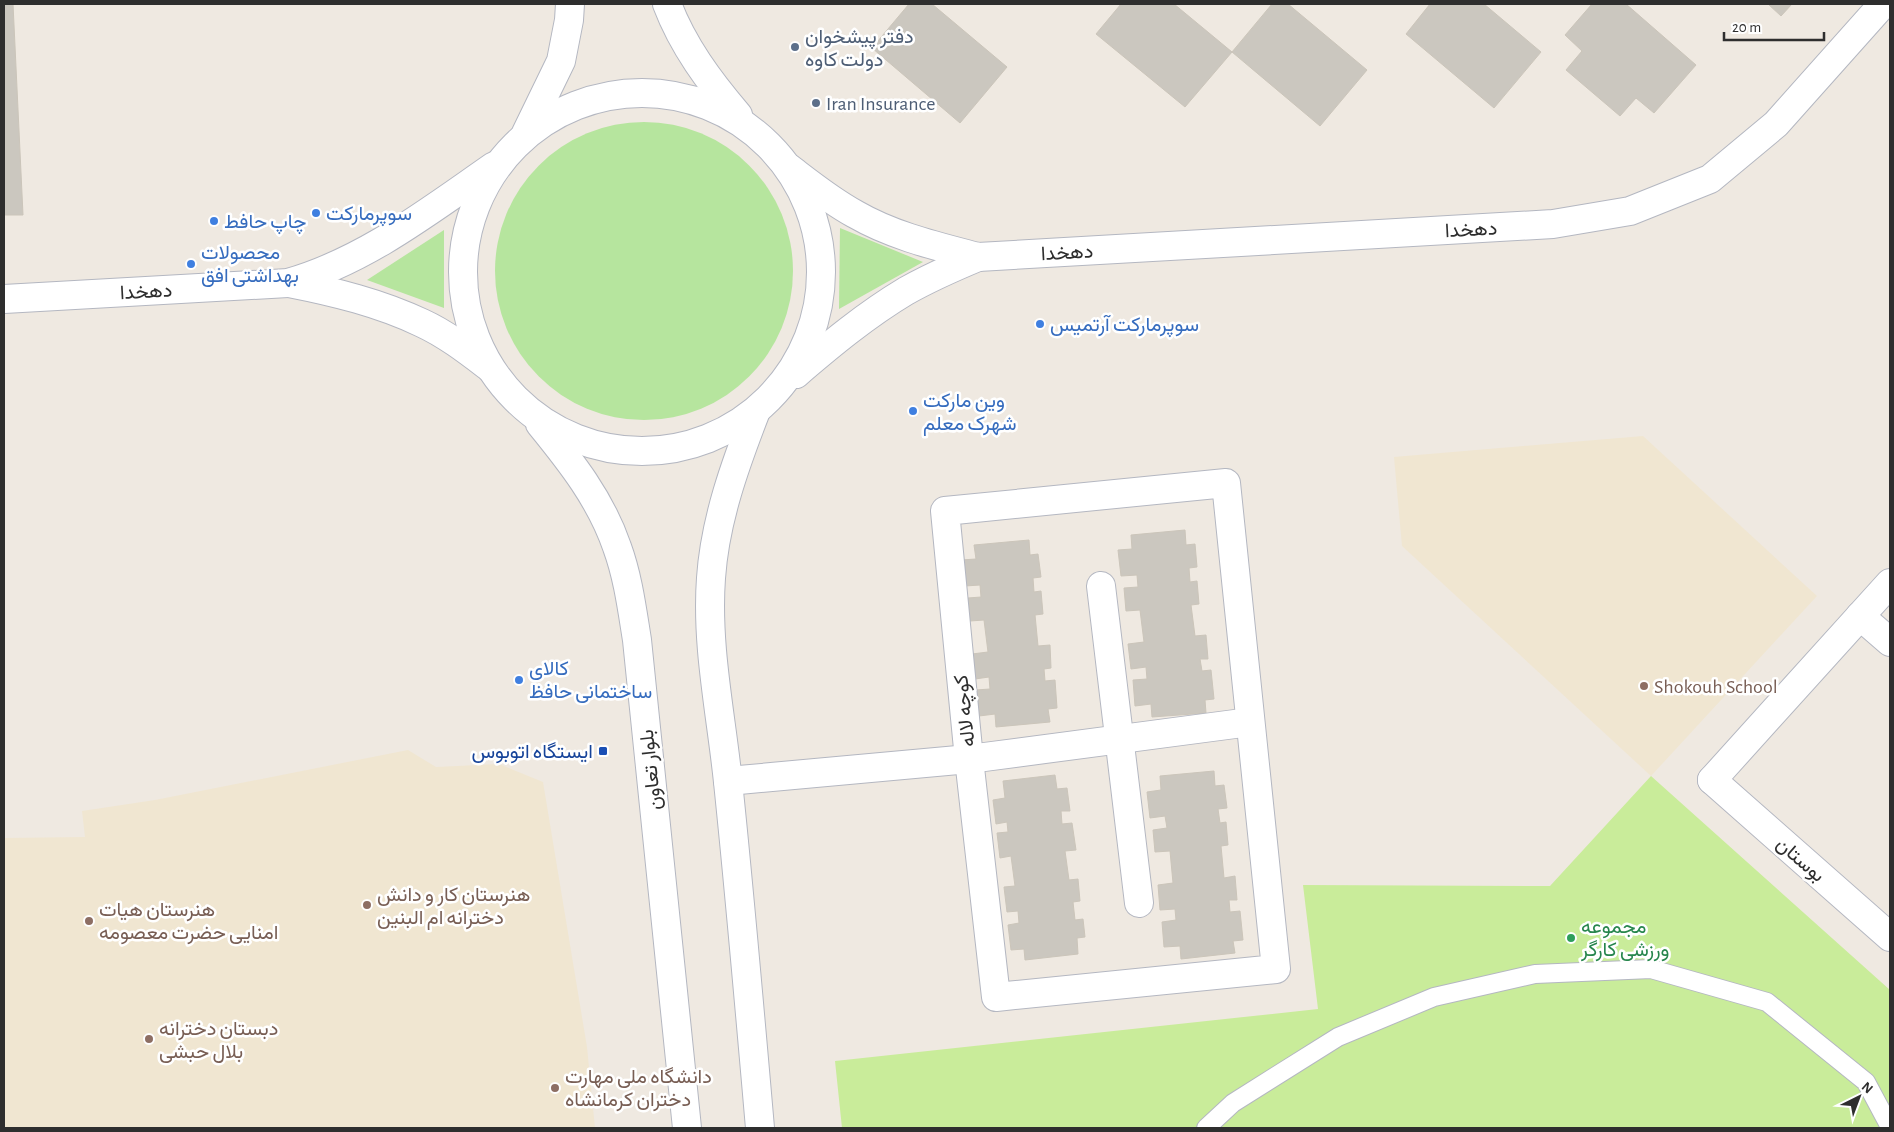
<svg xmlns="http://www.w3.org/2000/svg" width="1894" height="1132" font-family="'Alegreya Sans',Vazirmatn,sans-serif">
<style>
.education{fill:#f0e6d1}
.green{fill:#b6e59e}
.pitch{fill:#c9ec9a}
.building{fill:#cbc7bf;stroke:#cbc5ba}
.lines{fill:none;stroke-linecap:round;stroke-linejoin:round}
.lane-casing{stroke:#b4b7c1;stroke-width:20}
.street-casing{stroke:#b4b7c1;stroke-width:30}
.secondary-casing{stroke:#b4b7c1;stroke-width:30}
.lane{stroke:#fff;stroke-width:18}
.street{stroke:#fff;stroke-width:28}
.secondary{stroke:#fff;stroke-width:28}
.service-dot{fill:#5c6f8a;stroke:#fff;stroke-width:2}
.shop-dot{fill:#3f7fe0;stroke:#fff;stroke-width:2}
.education-dot{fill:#8d6e63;stroke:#fff;stroke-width:2}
.transit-dot{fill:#1a4fb4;stroke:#fff;stroke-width:2}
.leisure-dot{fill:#2e9e5b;stroke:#fff;stroke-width:2}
.labels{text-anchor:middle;stroke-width:5;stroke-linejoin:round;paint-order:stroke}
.service-label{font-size:20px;fill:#4e5e75;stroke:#fff;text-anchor:start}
.shop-label{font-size:20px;fill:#366cbe;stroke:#fff;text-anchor:start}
.street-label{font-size:20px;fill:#2e2e2e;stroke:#fff}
.education-label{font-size:20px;fill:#785e54;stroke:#fff;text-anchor:start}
.transit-label{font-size:20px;fill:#164399;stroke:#fff;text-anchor:end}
.leisure-label{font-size:20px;fill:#27864d;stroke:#fff;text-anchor:start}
</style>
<rect width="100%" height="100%" fill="#efe9e1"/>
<!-- education -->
<g class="education">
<path d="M1643,436L1817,596L1651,776L1402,546L1394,457Z"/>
<path d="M408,750L436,767L499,764L543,782L587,1047L595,1128H4V838L85,837L82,811L155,800Z"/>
</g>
<!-- green -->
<g class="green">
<circle cx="644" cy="271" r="149"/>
<path d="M840,228L923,262L839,309Z"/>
<path d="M444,230V308L367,280Z"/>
</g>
<!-- pitch -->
<path class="pitch" d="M1651,776L1890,990V1128H842L835,1061L1318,1009L1303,885L1550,886Z"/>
<!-- building -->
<g class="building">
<path d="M4,4H13L23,215H4Z"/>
<path d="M909,4H932L1007,67L960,123L872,48Z"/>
<path d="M1121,4H1174L1232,52L1185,107L1096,34Z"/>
<path d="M1272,4H1288L1367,70L1320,126L1232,52Z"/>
<path d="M1430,4H1484L1541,52L1494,108L1406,34Z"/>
<path d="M1592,4H1626L1696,65L1654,113L1636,98L1620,116L1566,70L1582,51L1565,35Z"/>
<path d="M1768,4H1792L1781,16Z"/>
<path d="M1185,530L1186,545L1195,544L1197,567L1189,568L1190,582L1197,581L1199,604L1191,605L1195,636L1206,635L1208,659H1200L1202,671L1211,670L1214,699L1205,700L1206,713L1152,717L1151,704L1135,706L1133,680L1147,679L1146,667L1131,669L1128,644L1144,642L1140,610L1126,611L1124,588L1138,587L1137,575L1121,576L1118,550L1132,549L1131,535Z"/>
<path d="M1029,540L1030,555L1038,554L1041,577L1033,578L1034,592L1041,591L1043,614L1035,615L1038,646L1050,645L1051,668L1044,669L1045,681L1055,680L1057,708L1048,709L1050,722L996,727L995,714L979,716L976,690L990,689L989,677L975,679L972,654L988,652L984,620L970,621L968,598L981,597L980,585L965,586L961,560L976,559L974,545Z"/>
<path d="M1214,771L1215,786L1224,785L1227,808L1218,809L1220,823L1226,822L1228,845L1221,846L1224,878L1235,876L1237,900H1229L1230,912L1240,911L1243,940L1233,941L1235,953L1181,959L1180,946L1164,947L1162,922L1176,920L1175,909L1160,910L1158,885L1173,883L1170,851L1155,852L1153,830L1167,828L1165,816L1150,818L1147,792L1161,790L1160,776Z"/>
<path d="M1055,775L1057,789L1067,788L1070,811H1061L1062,824L1072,823L1076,850L1065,851L1069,880L1078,879L1080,901L1073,902L1075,920L1083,919L1085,937L1077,938L1078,954L1025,960L1024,949L1011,950L1008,925L1019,923L1018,911L1007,912L1004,887L1015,886L1011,856L1000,858L997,833L1008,832L1007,822L996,824L993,800L1005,798L1003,781Z"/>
</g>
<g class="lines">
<!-- lane casing -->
<g class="lane-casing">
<path id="lane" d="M1206,1128L1233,1103L1338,1037L1434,997L1535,974L1651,969L1767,1002L1866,1082L1890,1127"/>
</g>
<!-- street casing -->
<g class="street-casing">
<g id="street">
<path d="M1226,483L1276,969L996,997L969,759L945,511Z"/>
<path d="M1101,586L1139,903"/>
<path d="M1860,616L1890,642"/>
<path d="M1712,780L1890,583"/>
<path d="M728,781L969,759L1250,722"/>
</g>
</g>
<!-- secondary casing -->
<g class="secondary-casing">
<g id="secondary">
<path d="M667,4C683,46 709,81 738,115"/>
<circle cx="642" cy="272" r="179"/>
<path d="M526,133L561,61L569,20L570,4"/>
<path d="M789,168C810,184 831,201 855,214C893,236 936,246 978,257L1553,224L1630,211L1710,179L1776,124L1883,4"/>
<path d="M289,283C335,292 380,303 422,323C446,334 468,351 489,367"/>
<path d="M4,299L288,283C365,261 429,211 494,166"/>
<path d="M796,374C831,344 866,315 906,291C929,278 954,267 978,257"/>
<path d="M756,411C735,465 715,520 711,578C706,646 721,714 728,782C740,897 750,1013 760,1128"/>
<path d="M540,424C571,462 601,500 617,547C628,577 632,609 637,640L687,1128"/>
<path d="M1712,780L1890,937"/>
</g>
</g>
<!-- lane -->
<use href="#lane" class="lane"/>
<!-- street -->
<use href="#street" class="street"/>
<!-- secondary -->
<use href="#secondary" class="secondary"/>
</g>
<!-- markers -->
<g class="service-dot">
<circle cx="795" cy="47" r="5"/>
<circle cx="816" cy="103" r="5"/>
</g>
<g class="shop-dot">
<circle cx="316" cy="213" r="5"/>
<circle cx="214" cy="221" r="5"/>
<circle cx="191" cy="264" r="5"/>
<circle cx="1040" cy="324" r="5"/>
<circle cx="913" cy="411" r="5"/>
<circle cx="519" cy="680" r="5"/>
</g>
<g class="education-dot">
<circle cx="1644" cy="686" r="5"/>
<circle cx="367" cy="905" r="5"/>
<circle cx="89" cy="921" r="5"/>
<circle cx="149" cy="1039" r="5"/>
<circle cx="555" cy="1088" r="5"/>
</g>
<rect class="transit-dot" x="598" y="746" width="10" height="10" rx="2.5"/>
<circle class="leisure-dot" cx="1571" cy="938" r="5"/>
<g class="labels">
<!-- service labels -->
<g class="service-label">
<text x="805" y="43">دفتر پیشخوان<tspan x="805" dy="23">دولت کاوه</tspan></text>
<text x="826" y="110">Iran Insurance</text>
</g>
<!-- shop labels -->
<g class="shop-label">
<text x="326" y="220">سوپرمارکت</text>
<text x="224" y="228">چاپ حافط</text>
<text x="201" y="259">محصولات<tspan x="201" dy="23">بهداشتی افق</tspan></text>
<text x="1050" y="331">سوپرمارکت آرتمیس</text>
<text x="923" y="407">وین مارکت<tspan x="923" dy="23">شهرک معلم</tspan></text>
<text x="529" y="675">کالای<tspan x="529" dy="23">ساختمانی حافظ</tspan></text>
</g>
<!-- street labels -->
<g class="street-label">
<text transform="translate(1471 229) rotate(-3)" y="7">دهخدا</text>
<text transform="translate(1067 252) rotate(-3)" y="7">دهخدا</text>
<text transform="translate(146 291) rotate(-3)" y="7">دهخدا</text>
<text transform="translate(964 711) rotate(-96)" y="7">کوچه لاله</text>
<text transform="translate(650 770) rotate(-96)" y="7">بلوار تعاون</text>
<text transform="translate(1801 859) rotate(41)" y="7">بوستان</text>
</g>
<!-- education labels -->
<g class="education-label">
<text x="1654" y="693">Shokouh School</text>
<text x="377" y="901">هنرستان کار و دانش<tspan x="377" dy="23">دخترانه ام البنین</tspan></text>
<text x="99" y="916">هنرستان هیات<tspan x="99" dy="23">امنایی حضرت معصومه</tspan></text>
<text x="159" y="1035">دبستان دخترانه<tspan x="159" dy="23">بلال حبشی</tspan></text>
<text x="565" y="1083">دانشگاه ملی مهارت<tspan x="565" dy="23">دختران کرمانشاه</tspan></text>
</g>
<!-- transit labels -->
<g class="transit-label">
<text x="593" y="758">ایستگاه اتوبوس</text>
</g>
<!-- leisure labels -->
<g class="leisure-label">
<text x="1581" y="933">مجموعه<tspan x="1581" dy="23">ورزشی کارگر</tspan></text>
</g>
</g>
<!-- border -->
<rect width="1894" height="1132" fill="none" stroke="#2e2e2e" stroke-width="10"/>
<!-- north arrow -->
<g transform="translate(1859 1097) rotate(42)" stroke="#ffffff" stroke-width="4" paint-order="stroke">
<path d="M0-4L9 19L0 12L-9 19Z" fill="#2e2e2e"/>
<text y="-8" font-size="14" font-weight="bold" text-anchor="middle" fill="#2e2e2e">N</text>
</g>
<!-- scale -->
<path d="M1724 32v8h100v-8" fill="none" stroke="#2e2e2e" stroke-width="2.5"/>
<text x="1732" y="32" font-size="15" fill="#2e2e2e" stroke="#ffffff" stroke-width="4" paint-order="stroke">20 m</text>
</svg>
